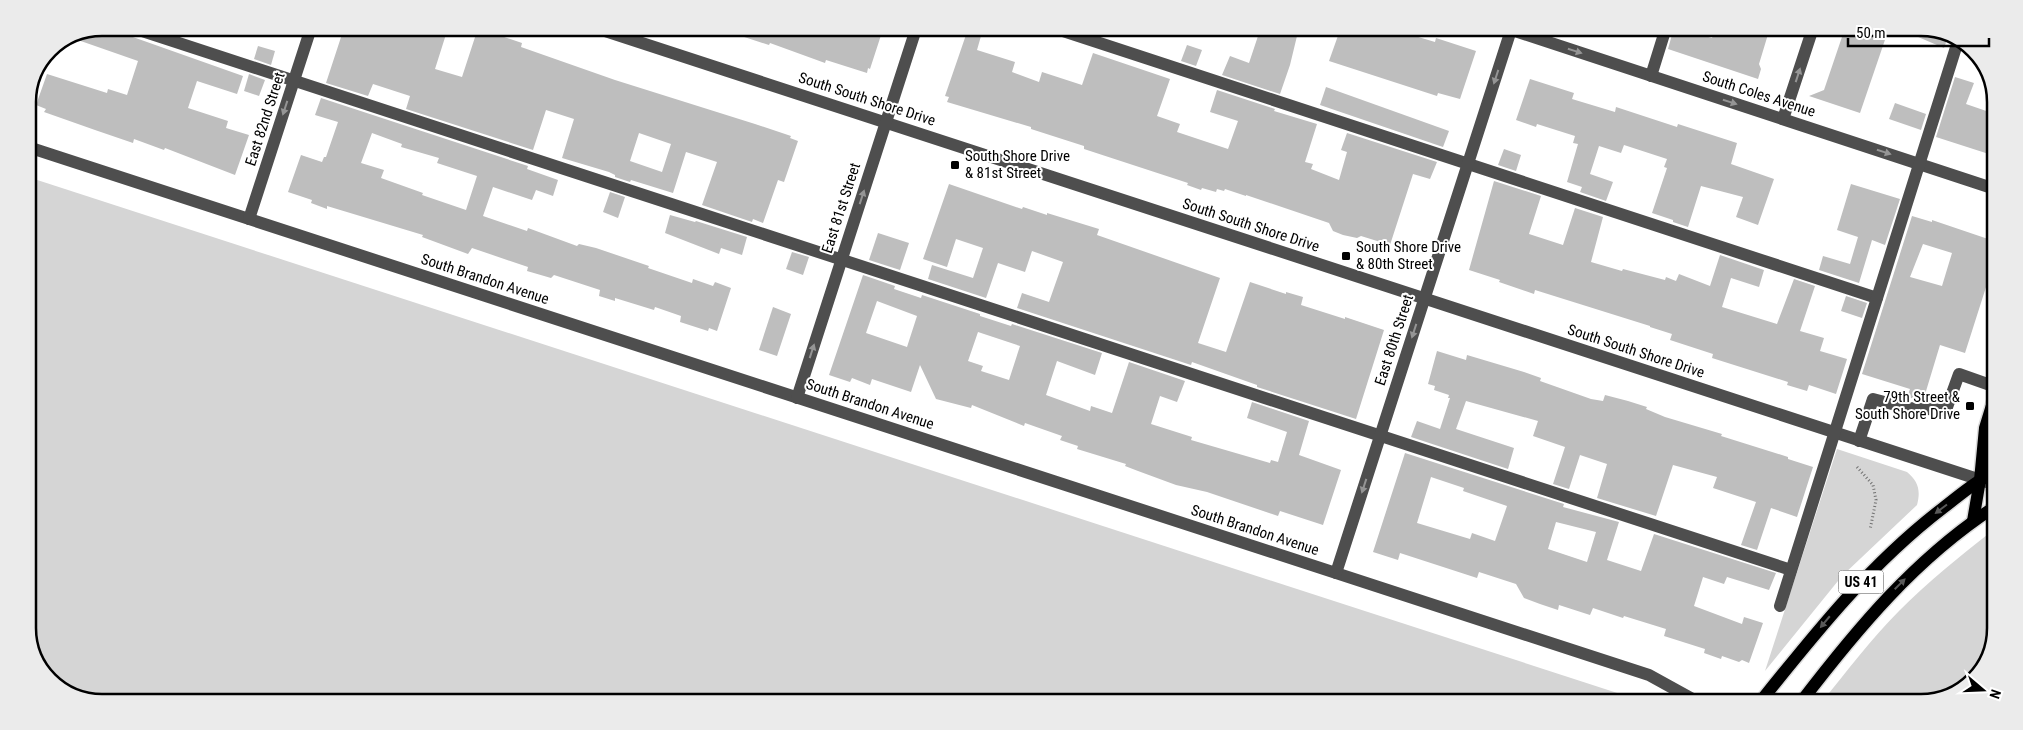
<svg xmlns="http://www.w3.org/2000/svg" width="2023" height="730" font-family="'Roboto Condensed',sans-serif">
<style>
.green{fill:#d5d5d5}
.building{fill:#bebebe;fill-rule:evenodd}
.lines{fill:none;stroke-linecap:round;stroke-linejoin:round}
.major-casing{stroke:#dbdbdb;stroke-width:15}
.path{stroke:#707070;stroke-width:3;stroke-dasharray:1 2.5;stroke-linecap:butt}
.minor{stroke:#4e4e4e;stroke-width:12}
.major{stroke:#000;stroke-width:12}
.oneway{fill:#959595}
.oneway2{fill:#595959}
.poi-dot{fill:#000;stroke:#fff;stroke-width:2}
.labels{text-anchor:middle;stroke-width:4;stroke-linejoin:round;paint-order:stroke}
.shield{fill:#fff;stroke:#4c4c4c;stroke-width:1}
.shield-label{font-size:14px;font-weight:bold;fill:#000}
.street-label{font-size:15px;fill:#000;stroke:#fff}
.poi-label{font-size:15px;fill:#000;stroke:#fff;text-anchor:start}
.rim{fill:none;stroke:#000;stroke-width:2.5}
</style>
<rect width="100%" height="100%" fill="#fff"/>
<!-- green -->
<g class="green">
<path d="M28,177L1645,702L78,699L43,674L28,633Z"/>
<path d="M1837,449L1907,472C1918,481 1921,490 1917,505L1842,576L1765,671Z"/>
<path d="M1992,531V652L1966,687L1921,702H1822C1847,671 1871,639 1899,611C1928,582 1960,556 1992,531Z"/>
</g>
<!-- building -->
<g class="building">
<path d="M102,28H125L127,33L130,36L243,76L237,94L197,81L188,108L228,121L226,128L249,135L235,175L165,148L164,150L134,139L133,143L95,130L44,112L46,109L36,105L47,74L107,93L108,89L127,95L138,61L75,39Z"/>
<path d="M344,28H448L435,69L462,77L478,28L522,43L521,47L615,80L755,124L791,136L790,138L798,141L784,182L778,180L763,223L753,219L752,222L702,205L717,162L686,152L673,193L631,180L630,182L615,177V175L609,172L562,158L574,119L546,110L533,150L406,109L410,96L373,84L368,96L326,83ZM639,133L671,144L662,172L630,161Z"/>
<path d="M729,29H883L870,69L868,68L867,73L826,60L825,63L770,43L769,45L729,32Z"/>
<path d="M968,29H983L977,50L1015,62L1012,72L1039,82L1042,72L1082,85L1093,53L1170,79L1157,116L1180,124L1177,132L1228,149L1238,121L1210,112L1217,90L1275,109L1274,111L1317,124L1305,162L1313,164L1311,169L1339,180L1347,152L1341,150L1347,133L1437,162L1430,179L1413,174L1390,245L1361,236L1357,238L1343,235L1333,231L1329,223L1246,195V196L1225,189L1224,191L1217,189L1216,192L1202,188L1201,190L1187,185L1188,183L1084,149V146L1031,129V127L947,102L949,97L945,96Z"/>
<path d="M1260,30H1283L1297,36L1290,65L1280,94L1222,75L1230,56L1249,63Z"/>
<path d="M1340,30H1395L1435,42L1436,38L1476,51L1460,99L1438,93L1437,96L1329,61Z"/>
<path d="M1673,31H1686L1712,38L1715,31H1769L1759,64L1761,69L1758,79L1668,49Z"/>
<path d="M1844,31H1888L1860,113L1809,96L1824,90Z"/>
<path d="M1904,31H1945L1949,34L1944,48Z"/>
<path d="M1187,45L1202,50L1196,66L1181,61Z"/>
<path d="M258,46L275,51L271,65L254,59Z"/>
<path d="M249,74L265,80L259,96L244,91Z"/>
<path d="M1955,77L1974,83L1966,104L1995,114V156L1936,137Z"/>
<path d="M1530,79L1574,93L1572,99L1615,112L1616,107L1677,127L1678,124L1737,143L1731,164L1774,179L1758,225L1736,217L1743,197L1701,186L1688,227L1673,222V220L1652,213L1667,168L1664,167L1667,159L1624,145L1621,153L1599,146L1590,174L1613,182L1606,201L1580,192L1582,187L1567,182L1578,144L1573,143L1575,136L1537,124L1536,127L1516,120Z"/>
<path d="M1326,87L1449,131L1443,147L1320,105Z"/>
<path d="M321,98L528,166L527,169L558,180L553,196L536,190L532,200L493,187L483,216L527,231L528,228L577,246L579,244L596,248L649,266L648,268L692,283L693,279L713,286L715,282L731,288L717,331L709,328L708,331L680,322L681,316L655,307L654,310L615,298V301L599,296L600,290L554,275L551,278L527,271L528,267L472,248L468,254L422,237L423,235L327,206V209L311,203L312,200L288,192L301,155L322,162L324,157H326L338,122L315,115ZM372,133L402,144L401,147L439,158L437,163L477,176L466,210L422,195L423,193L381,178L384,170L361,163Z"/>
<path d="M1895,103L1926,114L1921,130L1889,119Z"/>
<path d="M1504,149L1521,155L1516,171L1498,165Z"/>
<path d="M1494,181L1541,196L1529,234L1563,245L1575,208L1603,217L1591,262L1622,271L1623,269L1665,280L1666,277L1676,281L1679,274L1710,286L1720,255L1764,270L1759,287L1731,278L1722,307L1777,324L1794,279L1815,286L1800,331L1824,338L1820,351L1847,359L1836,394L1809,385L1807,391L1787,385L1788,382L1712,358L1713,354L1670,340L1672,334L1650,327V326L1535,290L1534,294L1499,282L1500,280L1469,270Z"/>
<path d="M949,184L1022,209L1023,207L1047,215V213L1099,229L1097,235L1220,278L1198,343L1226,352L1250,282L1286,294V292L1303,297L1301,305L1345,319V317L1384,330L1356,419L1257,387V385L1192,362L1191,365L1017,308L1022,293L1049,302L1063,262L1032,251L1025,272L998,263L986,298L928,279L932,265L973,278L983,248L956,239L947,267L923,259Z"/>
<path d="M1851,184L1900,199L1885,245L1872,240L1859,283L1819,270L1823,256L1850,264L1858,237L1837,230Z"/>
<path d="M610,192L625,197L618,218L603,212Z"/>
<path d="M670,215L695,222L696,221L747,237L742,255L721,248L719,254L665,233Z"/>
<path d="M1912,216L1932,222V220L1994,241V262L1965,353L1940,345L1923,401L1907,397L1910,389L1862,374ZM1923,244L1952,253L1942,286L1910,277Z"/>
<path d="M878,233L909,243L900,270L869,260Z"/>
<path d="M792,252L809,257L803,275L786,269Z"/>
<path d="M863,275L895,286L894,289L921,298L922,295L980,314V316L1011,326L1012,324L1102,353L1095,375L1057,361L1046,395L1090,411L1091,406L1112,413L1129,362L1185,381L1177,402L1160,396L1151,424L1192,437L1191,440L1270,463L1271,460L1278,462L1287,432L1247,418L1252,402L1309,421L1299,455L1341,470L1323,525L1280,511L1278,516L1207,492L1176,485L1138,471L1125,466L1126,464L1077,449L1078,446L1060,440L1062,436L1025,423L1024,426L972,405L971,408L936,399L920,365L911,392L872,379L870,385L852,378L850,382L829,375ZM877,301L917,316L907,347L866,333ZM978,332L1020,346L1009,380L981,371L983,366L968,361Z"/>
<path d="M1846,296L1867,303L1862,318L1841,311Z"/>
<path d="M773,307L791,314L777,356L759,350Z"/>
<path d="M1437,351L1466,360L1467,355L1524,372L1541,378L1540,381L1591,399L1603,401L1605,395L1628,401L1647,407L1646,409L1665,417L1722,434L1721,436L1788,457V459L1813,467L1797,517L1771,508L1757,550L1741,545L1756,502L1713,488L1717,477L1673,465L1656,516L1597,498L1607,464L1580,455L1569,489L1553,484L1565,447L1533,436L1538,421L1466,401L1456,429L1514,448L1508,469L1411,437L1417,421L1440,429L1450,398H1448L1449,395L1434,390L1435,386L1428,384Z"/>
<path d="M1405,453L1564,504L1563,507L1619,522L1607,560L1641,571L1654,534L1776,573L1769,590L1727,577L1724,584L1703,577L1694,606L1742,624L1744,617L1763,623L1749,663L1742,660L1739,662L1722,656L1721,659L1704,653L1705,649L1664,636L1666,629L1624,616L1623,618L1593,608L1590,615L1559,605L1558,610L1540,604L1524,598L1516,584L1479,572L1477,578L1400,553L1398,560L1373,552ZM1431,477L1464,488L1463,491L1507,506L1495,541L1472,533L1470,539L1417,523ZM1556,522L1596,532L1587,562L1548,549Z"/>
</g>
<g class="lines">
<!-- major casing -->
<g class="major-casing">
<g id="major">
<path d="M1973,521L1980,480L1985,428L1993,402"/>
<path d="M1760,702C1816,632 1871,563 1943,508C1959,496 1974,482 1993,473"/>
<path d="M1801,702C1857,629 1915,559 1993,508"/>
</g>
</g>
<!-- path -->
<path class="path" d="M1857,467L1873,485L1876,500L1870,530"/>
<!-- minor -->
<g class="minor">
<path d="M133,28L1791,570"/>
<path d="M599,29L1993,484"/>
<path d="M1060,30L1877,298"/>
<path d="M1512,30L1995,189"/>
<path d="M1651,76L1665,31"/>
<path d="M1783,119L1812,31"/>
<path d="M28,147L1649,675L1698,702"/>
<path d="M249,219L311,28"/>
<path d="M797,398L916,29"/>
<path d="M1859,441L1873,399L1907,408L1946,410L1959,374L1993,386"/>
<path d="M1336,573L1511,30"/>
<path d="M1780,606L1958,41"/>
</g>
<!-- major -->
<use href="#major" class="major"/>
</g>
<!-- one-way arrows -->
<defs><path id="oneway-solid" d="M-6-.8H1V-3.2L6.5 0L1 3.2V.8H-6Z" transform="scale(1.25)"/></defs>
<g class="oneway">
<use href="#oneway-solid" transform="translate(1575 51) rotate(18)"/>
<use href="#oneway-solid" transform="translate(1798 75) rotate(-72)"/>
<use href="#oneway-solid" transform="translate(1496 77) rotate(108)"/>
<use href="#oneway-solid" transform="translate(1730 102) rotate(18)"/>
<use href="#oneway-solid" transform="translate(285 108) rotate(108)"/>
<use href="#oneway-solid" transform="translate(1884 152) rotate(18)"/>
<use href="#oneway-solid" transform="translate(862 197) rotate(-72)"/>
<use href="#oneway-solid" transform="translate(1414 331) rotate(108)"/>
<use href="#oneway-solid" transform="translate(812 351) rotate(-72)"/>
<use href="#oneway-solid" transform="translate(1364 486) rotate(108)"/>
</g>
<g class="oneway2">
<use href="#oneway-solid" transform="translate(1941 509) rotate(143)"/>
<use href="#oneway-solid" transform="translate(1900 584) rotate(-45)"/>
<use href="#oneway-solid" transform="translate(1825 622) rotate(130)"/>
</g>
<!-- markers -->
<g class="poi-dot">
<rect x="950" y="160" width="10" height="10" rx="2.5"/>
<rect x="1341" y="251" width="10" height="10" rx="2.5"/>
<rect x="1965" y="401" width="10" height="10" rx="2.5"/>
</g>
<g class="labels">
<!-- shield labels -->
<rect class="shield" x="1838.5" y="570.5" width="45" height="23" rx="4"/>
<g class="shield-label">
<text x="1861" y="587">US 41</text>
</g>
<!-- street labels -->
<g class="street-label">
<text transform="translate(1759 94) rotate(18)" y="5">South Coles Avenue</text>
<text transform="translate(867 99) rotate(18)" y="5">South South Shore Drive</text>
<text transform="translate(265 119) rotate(-72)" y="5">East 82nd Street</text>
<text transform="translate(841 208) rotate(-72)" y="5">East 81st Street</text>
<text transform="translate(1251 225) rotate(18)" y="5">South South Shore Drive</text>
<text transform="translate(485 279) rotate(18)" y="5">South Brandon Avenue</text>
<text transform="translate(1394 340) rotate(-72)" y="5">East 80th Street</text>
<text transform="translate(1636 351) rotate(18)" y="5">South South Shore Drive</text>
<text transform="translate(870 404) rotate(18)" y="5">South Brandon Avenue</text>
<text transform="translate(1255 530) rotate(18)" y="5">South Brandon Avenue</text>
</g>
<!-- poi labels -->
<g class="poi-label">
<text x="965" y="161">South Shore Drive<tspan x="965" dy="17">&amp; 81st Street</tspan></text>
<text x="1356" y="252">South Shore Drive<tspan x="1356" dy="17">&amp; 80th Street</tspan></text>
<text x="1960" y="402" text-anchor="end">79th Street &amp;<tspan x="1960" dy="17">South Shore Drive</tspan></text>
</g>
</g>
<!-- crop -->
<path d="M0 0H2023V730H0ZM102 36H1921A66 66 0 0 1 1987 102V628A66 66 0 0 1 1921 694H102A66 66 0 0 1 36 628V102A66 66 0 0 1 102 36Z" fill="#ebebeb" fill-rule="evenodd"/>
<path class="rim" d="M102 36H1921A66 66 0 0 1 1987 102V628A66 66 0 0 1 1921 694H102A66 66 0 0 1 36 628V102A66 66 0 0 1 102 36Z"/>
<!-- north arrow -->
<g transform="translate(1983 690) rotate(109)" stroke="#ffffff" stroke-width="4" paint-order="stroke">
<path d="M0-4L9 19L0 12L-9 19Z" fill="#000000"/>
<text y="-8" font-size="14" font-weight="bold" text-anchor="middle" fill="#000000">N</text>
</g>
<!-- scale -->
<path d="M1848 38v8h141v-8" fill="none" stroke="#000000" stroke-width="2.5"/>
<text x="1856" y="38" font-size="15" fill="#000000" stroke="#ffffff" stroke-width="4" paint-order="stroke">50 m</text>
</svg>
